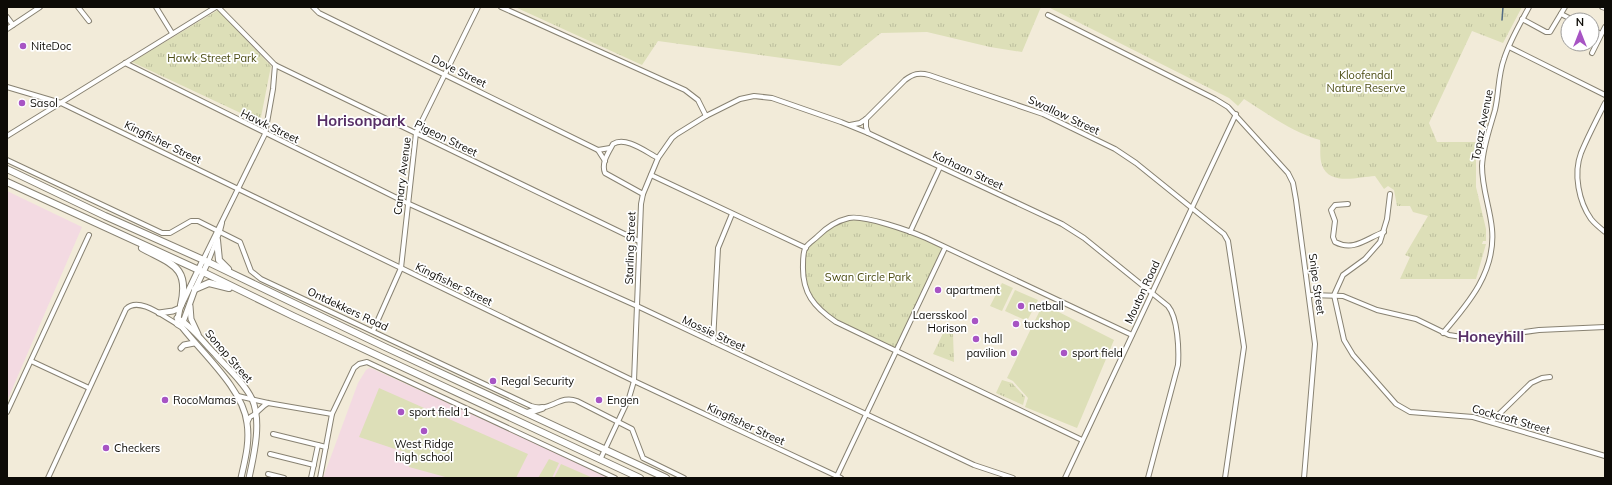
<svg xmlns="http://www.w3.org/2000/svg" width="1612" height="485" font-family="Mulish,sans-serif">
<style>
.education{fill:#f3dae2}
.grass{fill:#dddfb8}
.park{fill:url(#park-tufts)}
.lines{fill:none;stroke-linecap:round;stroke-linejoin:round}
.stream{stroke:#526b83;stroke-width:1.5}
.minor-casing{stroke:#888272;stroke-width:6}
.tertiary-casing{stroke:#888272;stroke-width:7}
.primary-casing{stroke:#888272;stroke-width:8}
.minor{stroke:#fff;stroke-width:4}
.tertiary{stroke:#fff;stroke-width:5}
.primary{stroke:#fff;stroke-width:6}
.poi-dot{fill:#a754c4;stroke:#fff;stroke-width:1.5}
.labels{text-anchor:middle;stroke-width:3.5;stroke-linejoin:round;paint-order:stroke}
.poi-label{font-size:11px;fill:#0d0b06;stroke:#fff;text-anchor:start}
.park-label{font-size:11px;fill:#4b4c12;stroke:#fff}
.street-label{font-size:11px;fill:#0d0b06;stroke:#fff}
.district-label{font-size:15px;font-weight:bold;fill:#572f66;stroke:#fff}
</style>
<defs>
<pattern id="park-tufts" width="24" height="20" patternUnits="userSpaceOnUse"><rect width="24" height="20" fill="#dddfb8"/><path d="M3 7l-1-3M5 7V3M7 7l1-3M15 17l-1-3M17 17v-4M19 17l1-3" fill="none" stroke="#bcbe9d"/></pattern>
</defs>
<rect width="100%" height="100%" fill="#f2ebd9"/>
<!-- education -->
<g class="education">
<path d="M7,191L82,227L7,401Z"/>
<path d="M369,368L373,369L612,478H323L358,383L366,370Z"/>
</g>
<!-- grass -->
<g class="grass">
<path d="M1002,283L1013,288L1002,311L990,306Z"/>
<path d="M1015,290L1038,300L1027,321L1005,311Z"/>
<path d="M1043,304L1114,340L1077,428L1025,407L1028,398L1013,381L1007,378Z"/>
<path d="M379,388L528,454L516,478H449L409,467L407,453L359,437Z"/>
<path d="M549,459L559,463L552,478H538Z"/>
<path d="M561,464L593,478H554Z"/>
</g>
<!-- park -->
<g class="park">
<path d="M515,7H1041L1022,52L990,47L927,32L881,33L840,66L658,41L642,65Z"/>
<path d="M1048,7H1522L1503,43L1472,31L1429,123L1437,142H1476V187L1486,229V241H1483L1482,244H1486L1476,279H1400L1410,257L1405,255L1428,216L1413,212L1410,206H1397L1394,190L1388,186L1384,189L1375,176C1358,177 1329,186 1322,165C1319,157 1321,147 1320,140C1292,132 1268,114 1244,99L1238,106L1229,98Z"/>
<path d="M218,10L271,66L260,122L132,62Z"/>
<path d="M854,218L890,226L945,248L896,352L846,328L816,306L803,278L806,248L829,226Z"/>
<path d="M946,327L951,330V334H953L954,362L933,354Z"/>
<path d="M1002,380L1012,383L1025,397L1023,405L996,393Z"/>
</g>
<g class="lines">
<!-- stream -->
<path class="stream" d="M1502,20L1503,7"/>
<!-- minor casing -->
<g class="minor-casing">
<g id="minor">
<path d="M78,7L89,21"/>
<path d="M156,7L172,33"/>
<path d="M218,7L275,65L639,241"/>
<path d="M313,7L319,13L598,150L605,161"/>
<path d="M501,7L685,90L698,100L706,116"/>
<path d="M1602,7L1605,8"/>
<path d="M1561,14L1573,20"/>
<path d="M1048,15L1215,99L1228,107L1288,173L1293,183L1296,200L1315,344L1304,478"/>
<path d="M7,17L13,25"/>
<path d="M1522,19L1546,32H1550L1565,7"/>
<path d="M7,29L40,7"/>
<path d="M1592,29L1601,34"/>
<path d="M1509,47L1605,95"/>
<path d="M1592,53L1605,27"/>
<path d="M125,63L407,203L637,306L974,465L1013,478"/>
<path d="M7,87L61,103L634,381L841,478"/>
<path d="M1605,103C1597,119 1588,136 1581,153C1573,174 1579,202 1591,219C1595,224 1600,228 1605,232"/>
<path d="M866,119V127L868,133"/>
<path d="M850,125L860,123L866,119L905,80C913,74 919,72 929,75L1043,114L1115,149L1136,163L1224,234L1228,241L1244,347L1225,478"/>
<path d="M7,136L216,7"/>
<path d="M598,150L610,148"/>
<path d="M7,160L162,233H170L191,221H198L240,242L251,271L261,279L531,406C551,413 559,394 577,401L632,429L643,458L684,478"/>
<path d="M651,175L806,248"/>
<path d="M643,194L605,173C601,163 608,153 613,144C626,136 646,152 658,158"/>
<path d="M1390,194L1387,219L1380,242L1365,259L1343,275L1334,295L1344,340L1353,355L1396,404L1410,412L1473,417L1605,456"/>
<path d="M1348,204L1335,205L1331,210L1335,221L1333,237L1335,242C1354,252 1367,238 1384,232"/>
<path d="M910,232L940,167"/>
<path d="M203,260L265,134L273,89L275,65"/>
<path d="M208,262L220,231L222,223"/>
<path d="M1310,295L1343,296L1377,310L1416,319L1449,335L1468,338H1482L1539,330L1605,327"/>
<path d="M373,331L401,268L416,133L478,7"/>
<path d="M1443,333C1469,303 1496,271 1492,229C1490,207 1482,189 1482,166C1483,146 1490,128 1495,110C1499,93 1498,75 1504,59C1510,40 1520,24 1529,7"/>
<path d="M713,342L718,248L732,214"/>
<path d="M31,361L89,388"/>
<path d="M238,396L268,403L332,414"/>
<path d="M7,412L89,235"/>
<path d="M1491,422L1531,383L1542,378L1550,377"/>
<path d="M247,423L250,417C258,414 260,407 268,403"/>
<path d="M273,434L326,447"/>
<path d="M1082,440L836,322C814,307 802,293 803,265C803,259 803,251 806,247C809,243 814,240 818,236C826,228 836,221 849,218C865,215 910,231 926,238L1132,335"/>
<path d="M270,454L314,465"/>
<path d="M600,460L629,398L634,381L641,204L643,194L658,158L672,138L677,134L706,116L740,99L754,96L772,98L841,122L868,133L1062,224L1084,238L1168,306C1178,318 1179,350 1178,365L1148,478"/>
<path d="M268,474L284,478"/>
<path d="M48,478L126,309C139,296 164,317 177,324"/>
<path d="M311,478L318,445"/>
<path d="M320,478L332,414L354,368L359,364L367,362L615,478"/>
<path d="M836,478L945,248"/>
<path d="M1065,478L1236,114"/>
</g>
</g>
<!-- tertiary casing -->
<g class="tertiary-casing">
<g id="tertiary">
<path d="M203,260L180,308L177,324L182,327C203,354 243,389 247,423C250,442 245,460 241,478"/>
<path d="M190,306L191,319L198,334"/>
<path d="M159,313L173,311L180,308"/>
<path d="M177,318C192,326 203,342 215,354C227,368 244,382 252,399C262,421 254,455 249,478"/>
<path d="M182,325L195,289L208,262"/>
<path d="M181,348L184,345L194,343"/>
</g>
</g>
<!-- primary casing -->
<g class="primary-casing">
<g id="primary">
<path d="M7,169L105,216L208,262L385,347L666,478"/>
<path d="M7,182L203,272L293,316L640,478"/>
<path d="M217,240L219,260L228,269"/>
<path d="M142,248C171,264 190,266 181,305"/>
<path d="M195,289L209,283L229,288"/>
<path d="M527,413L542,408"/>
</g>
</g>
<!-- minor -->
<use href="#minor" class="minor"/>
<!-- tertiary -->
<use href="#tertiary" class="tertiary"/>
<!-- primary -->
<use href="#primary" class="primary"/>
</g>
<!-- markers -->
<g class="poi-dot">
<circle cx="23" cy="46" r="4"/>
<circle cx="22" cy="103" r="4"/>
<circle cx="938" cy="290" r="4"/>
<circle cx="1021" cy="306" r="4"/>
<circle cx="975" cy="321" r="4"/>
<circle cx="1016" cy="324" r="4"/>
<circle cx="976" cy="339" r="4"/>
<circle cx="1014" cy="353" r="4"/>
<circle cx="1064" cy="353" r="4"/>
<circle cx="493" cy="381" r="4"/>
<circle cx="165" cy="400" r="4"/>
<circle cx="599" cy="400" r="4"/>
<circle cx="401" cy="412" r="4"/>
<circle cx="424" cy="431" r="4"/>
<circle cx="106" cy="448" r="4"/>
</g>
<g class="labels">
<!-- poi labels -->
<g class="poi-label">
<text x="31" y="50">NiteDoc</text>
<text x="30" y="107">Sasol</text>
<text x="946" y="294">apartment</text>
<text x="1029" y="310">netball</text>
<text x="967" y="319" text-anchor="end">Laersskool<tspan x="967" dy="13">Horison</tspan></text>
<text x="1024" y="328">tuckshop</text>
<text x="984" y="343">hall</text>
<text x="1006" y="357" text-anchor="end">pavilion</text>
<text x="1072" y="357">sport field</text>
<text x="501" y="385">Regal Security</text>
<text x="173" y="404">RocoMamas</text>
<text x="607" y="404">Engen</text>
<text x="409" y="416">sport field 1</text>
<text x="424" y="448" text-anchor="middle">West Ridge<tspan x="424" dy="13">high school</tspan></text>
<text x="114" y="452">Checkers</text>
</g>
<!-- park labels -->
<g class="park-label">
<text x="212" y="62">Hawk Street Park</text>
<text x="1366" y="79">Kloofendal<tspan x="1366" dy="13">Nature Reserve</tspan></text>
<text x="868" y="281">Swan Circle Park</text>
</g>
<!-- street labels -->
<g class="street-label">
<text transform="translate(459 71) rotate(26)" y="4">Dove Street</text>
<text transform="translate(1064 115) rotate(25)" y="4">Swallow Street</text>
<text transform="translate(1482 125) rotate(-79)" y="4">Topaz Avenue</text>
<text transform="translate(270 126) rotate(26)" y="4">Hawk Street</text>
<text transform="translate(446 138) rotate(26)" y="4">Pigeon Street</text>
<text transform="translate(163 142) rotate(26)" y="4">Kingfisher Street</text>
<text transform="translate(968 170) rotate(25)" y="4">Korhaan Street</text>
<text transform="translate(402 176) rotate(-83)" y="4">Canary Avenue</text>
<text transform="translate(630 248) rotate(-88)" y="4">Starling Street</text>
<text transform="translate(454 284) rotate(26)" y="4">Kingfisher Street</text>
<text transform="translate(1317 284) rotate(82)" y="4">Snipe Street</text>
<text transform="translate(1142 292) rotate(-65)" y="4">Mouton Road</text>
<text transform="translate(348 309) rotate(25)" y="4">Ontdekkers Road</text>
<text transform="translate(714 333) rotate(25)" y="4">Mossie Street</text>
<text transform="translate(229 356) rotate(49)" y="4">Sonop Street</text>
<text transform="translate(1511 419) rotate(16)" y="4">Cockcroft Street</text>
<text transform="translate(746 424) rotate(25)" y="4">Kingfisher Street</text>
</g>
<!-- district labels -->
<g class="district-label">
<text x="361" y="126">Horisonpark</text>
<text x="1491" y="342">Honeyhill</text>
</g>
</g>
<!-- border -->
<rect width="1612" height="485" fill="none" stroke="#0d0b06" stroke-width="16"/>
<!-- north arrow -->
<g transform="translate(1580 32)"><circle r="19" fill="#ffffff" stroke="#9e9d9b"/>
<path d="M0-3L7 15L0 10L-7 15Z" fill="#a754c4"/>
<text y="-6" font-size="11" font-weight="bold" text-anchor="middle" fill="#0d0b06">N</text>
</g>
</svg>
